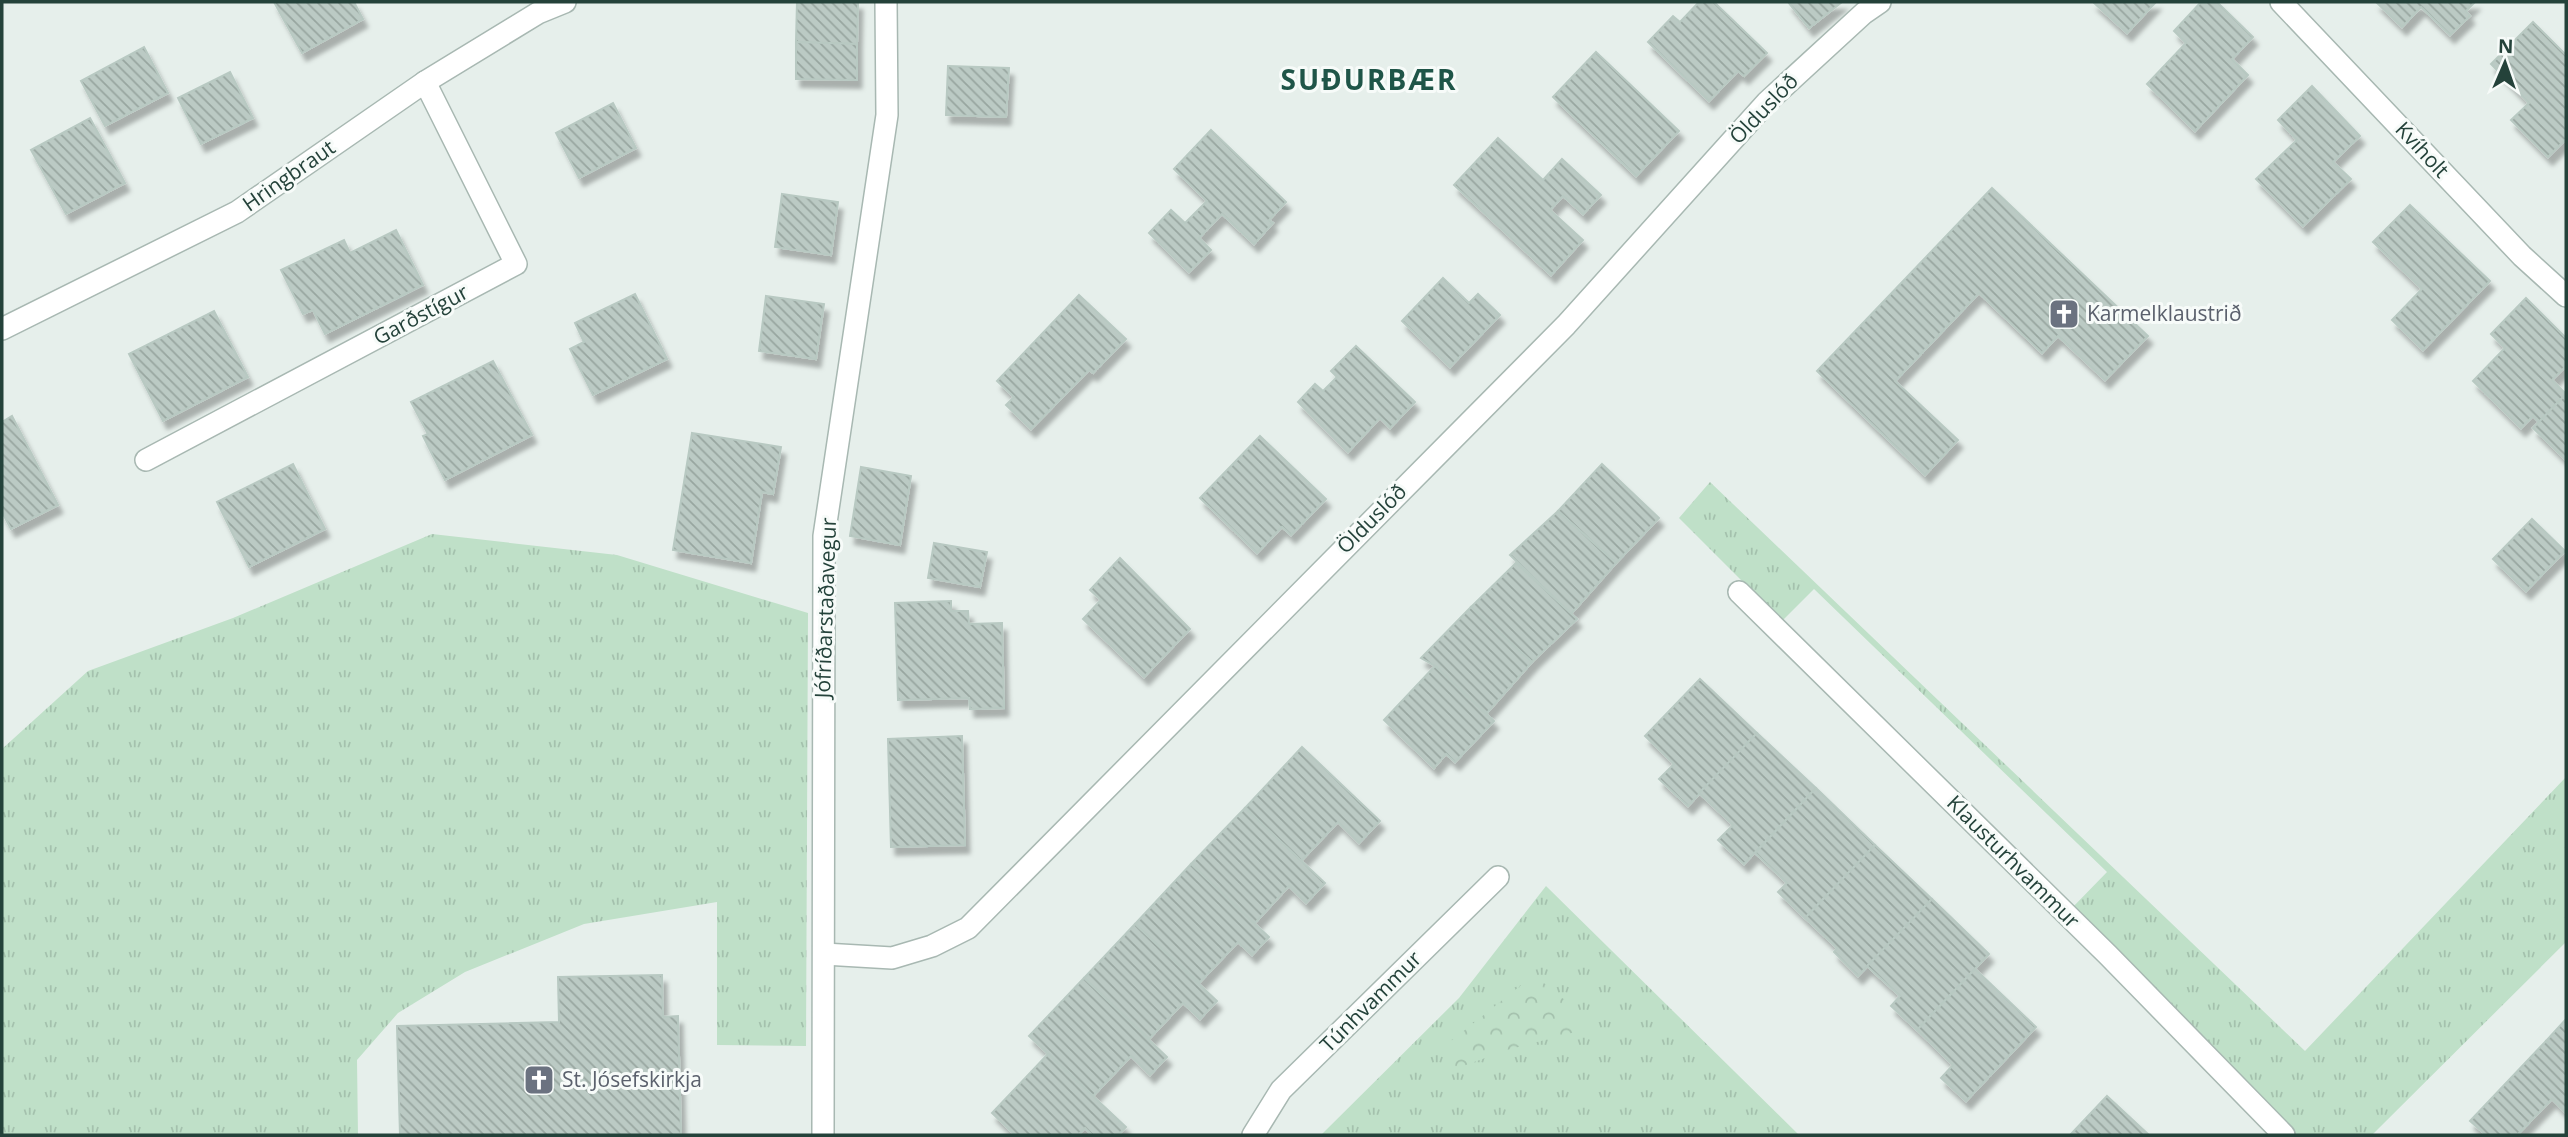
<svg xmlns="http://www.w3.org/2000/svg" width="2568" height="1137" font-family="'Open Sans',sans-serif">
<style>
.grass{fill:url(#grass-tufts)}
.forest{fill:url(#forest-crowns)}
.building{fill:url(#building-back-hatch);stroke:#b8c9c2;stroke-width:2;filter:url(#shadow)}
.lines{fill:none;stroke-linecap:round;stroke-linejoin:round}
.minor-casing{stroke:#a8b8b2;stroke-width:24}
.minor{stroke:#fff;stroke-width:21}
.labels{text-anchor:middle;stroke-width:6;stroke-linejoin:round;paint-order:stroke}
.street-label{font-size:21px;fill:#24423a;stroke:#f7fbf9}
.worship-label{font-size:21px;fill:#5b616d;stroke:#f7fbf9;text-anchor:start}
.district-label{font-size:28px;font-weight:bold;letter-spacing:2px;fill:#1f5548;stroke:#f7fbf9}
</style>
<defs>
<pattern id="grass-tufts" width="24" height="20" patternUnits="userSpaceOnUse" patternTransform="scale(1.75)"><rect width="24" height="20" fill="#bfe0c8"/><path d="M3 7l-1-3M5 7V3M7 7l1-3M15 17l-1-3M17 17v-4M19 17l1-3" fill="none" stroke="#a4c1ad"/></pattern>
<pattern id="forest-crowns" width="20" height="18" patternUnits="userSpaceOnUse" patternTransform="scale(1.75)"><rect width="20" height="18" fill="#bfe0c8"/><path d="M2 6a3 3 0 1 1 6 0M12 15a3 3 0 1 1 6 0" fill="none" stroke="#a4c1ad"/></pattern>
<pattern id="building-back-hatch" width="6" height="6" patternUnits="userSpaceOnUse" patternTransform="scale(1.75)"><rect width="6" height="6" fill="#bbcac4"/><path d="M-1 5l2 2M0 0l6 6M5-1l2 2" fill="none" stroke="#98a6a0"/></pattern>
<filter id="shadow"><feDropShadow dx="4.5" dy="8" stdDeviation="2" flood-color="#0004"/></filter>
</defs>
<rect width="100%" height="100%" fill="#e6efeb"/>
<!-- grass -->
<g class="grass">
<path d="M1710,482L2305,1051L2566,777V942L2372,1135H2296L2070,910L2107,872L1814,589L1782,621L1679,518Z"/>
<path d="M432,534L617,555L808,613L806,1046L717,1045V902L584,924L465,972L398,1013L357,1060L358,1135H2V749L88,671L233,618Z"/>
<path d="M1546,886L1799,1135H1321L1459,998Z"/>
</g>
<!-- forest -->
<path class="forest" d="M1534,975L1571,1005L1579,1031L1507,1050L1455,1069L1451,1041Z"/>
<!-- building -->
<g class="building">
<path d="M274,2H354L363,19L302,53Z"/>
<path d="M797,2H858L857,44L796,42Z"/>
<path d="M1699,2H1714L1767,53L1744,76L1738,71L1709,101L1648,42L1673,16L1680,22Z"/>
<path d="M1788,2H1842L1809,28Z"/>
<path d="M2093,2H2156L2127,33Z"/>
<path d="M2201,2H2217L2253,37L2232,59L2248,75L2195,131L2147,84L2186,43L2174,31Z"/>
<path d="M2376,2H2475L2466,11L2470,16L2450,35L2421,7L2402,27Z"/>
<path d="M2533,22L2566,55V139L2548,157L2511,120L2529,103L2491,64Z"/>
<path d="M796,42L857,44V80L796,79Z"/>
<path d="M144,47L168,93L105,126L81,81Z"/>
<path d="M1596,52L1679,131L1636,176L1553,97Z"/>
<path d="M948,66L1009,68L1006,117L946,115Z"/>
<path d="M230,72L253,118L201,144L178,98Z"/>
<path d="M2312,86L2360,136L2333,162L2351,179L2303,226L2256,179L2297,140L2278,120Z"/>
<path d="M613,103L636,148L579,178L556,133Z"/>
<path d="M90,118L125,183L66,214L31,150Z"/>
<path d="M1211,130L1286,202L1269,220L1273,223L1254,244L1222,214L1199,238L1211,250L1189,272L1149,233L1171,210L1185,223L1207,201L1174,169Z"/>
<path d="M1498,138L1543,180L1562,159L1601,195L1583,214L1563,196L1550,210L1583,240L1551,275L1454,185Z"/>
<path d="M1992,188L2148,336L2105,380L2058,336L2042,353L1979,293L1895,381L1958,440L1925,475L1817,371Z"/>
<path d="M782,194L838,202L831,255L775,247Z"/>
<path d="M2410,205L2490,281L2423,350L2392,320L2422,289L2373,242Z"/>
<path d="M396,230L423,285L325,334L313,310L303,314L281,270L344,240L350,253Z"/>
<path d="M1443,278L1469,303L1478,294L1500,315L1450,367L1402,321Z"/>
<path d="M635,294L667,359L593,395L570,349L584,342L575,323Z"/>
<path d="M1079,295L1126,339L1093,373L1089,370L1031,429L1006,405L1014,397L997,381Z"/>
<path d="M766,296L824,304L816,359L759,351Z"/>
<path d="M2526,298L2566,338V366L2552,380L2566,394L2539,422L2533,416L2521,428L2473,381L2505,348L2491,334Z"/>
<path d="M214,311L248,377L163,421L129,354Z"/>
<path d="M1356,346L1415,402L1390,428L1380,418L1348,452L1298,402L1315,384L1323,391L1337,377L1331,371Z"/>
<path d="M493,361L532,435L445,480L423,436L428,434L411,402Z"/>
<path d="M2566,394V457L2565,459L2533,428Z"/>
<path d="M12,416L58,505L11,529L2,512V422Z"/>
<path d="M692,433L781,447L773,494L762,492L751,563L673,550Z"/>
<path d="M1260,436L1326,499L1291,535L1282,527L1257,553L1200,498Z"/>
<path d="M293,464L325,529L249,567L217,502Z"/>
<path d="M1602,464L1659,518L1616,563L1558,511Z"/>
<path d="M861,467L911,476L900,545L850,536Z"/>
<path d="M1558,511L1616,563L1571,614L1510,555Z"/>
<path d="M2532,519L2565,551L2526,591L2493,559Z"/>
<path d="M934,543L987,552L980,587L928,578Z"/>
<path d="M1120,558L1190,629L1144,677L1083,619L1101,600L1090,590Z"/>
<path d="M1516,563L1577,619L1532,662L1471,607Z"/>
<path d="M951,601V611H968L969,624L1002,623L1004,708L970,709L969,698L898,700L895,603Z"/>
<path d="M1471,607L1532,662L1486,714L1435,666L1421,658Z"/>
<path d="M1435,666L1494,721L1455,762L1446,754L1434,768L1384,720Z"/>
<path d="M1700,679L1757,733L1688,806L1659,779L1674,764L1645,736Z"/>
<path d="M1757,733L1816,788L1744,864L1718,840L1733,825L1699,793Z"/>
<path d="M962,736L965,845L891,847L888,739Z"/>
<path d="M1302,747L1380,821L1359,843L1338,822L1301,861L1245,808Z"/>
<path d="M1816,788L1875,845L1805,918L1778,892L1787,883L1755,853Z"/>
<path d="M1245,808L1325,883L1306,903L1289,886L1254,924L1191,864Z"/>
<path d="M1875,845L1932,899L1858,976L1834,952L1837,948L1805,918Z"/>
<path d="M1191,864L1269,937L1252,955L1238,942L1199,983L1135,924Z"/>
<path d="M1932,899L1989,954L1917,1030L1891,1006L1900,996L1867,966Z"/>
<path d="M1135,924L1217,1001L1200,1019L1183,1003L1149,1039L1084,978Z"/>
<path d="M1975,969L2036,1027L1966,1101L1941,1078L1953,1065L1917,1030Z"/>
<path d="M662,975L663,1017L678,1016L681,1135H400L397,1026L559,1022L558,977Z"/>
<path d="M1084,978L1167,1057L1150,1075L1131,1056L1093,1096L1029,1036Z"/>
<path d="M2566,1019V1060L2546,1041Z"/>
<path d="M2546,1041L2566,1060V1113L2552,1099L2517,1135H2486L2470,1121Z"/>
<path d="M1048,1054L1126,1127L1118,1135H1092L1085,1128L1078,1135H1015L992,1113Z"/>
<path d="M2107,1096L2149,1135H2070Z"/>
</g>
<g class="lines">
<!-- minor casing -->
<g class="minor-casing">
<g id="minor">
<path d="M2281,2L2522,256L2566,296"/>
<path d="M2,329L237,212L425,82L538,13L565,2"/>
<path d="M146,460L516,264L425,82"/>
<path d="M1739,592L2108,955L2284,1135"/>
<path d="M824,954L892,958L932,946L968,928L1566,325L1767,102L1864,13L1880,2"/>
<path d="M823,1135L824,536L887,115L886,2"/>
<path d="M1253,1135L1281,1090L1498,877"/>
</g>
</g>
<!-- minor -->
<use href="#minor" class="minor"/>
</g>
<!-- icons -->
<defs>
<g id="church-square" transform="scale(1.575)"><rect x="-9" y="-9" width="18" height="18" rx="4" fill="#6b7280" stroke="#f7fbf9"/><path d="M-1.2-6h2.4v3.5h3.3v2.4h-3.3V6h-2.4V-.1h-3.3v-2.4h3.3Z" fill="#fff"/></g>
</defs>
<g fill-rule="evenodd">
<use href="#church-square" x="2064" y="314"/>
<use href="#church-square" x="539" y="1080"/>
</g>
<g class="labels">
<!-- street labels -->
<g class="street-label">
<text transform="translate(1764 109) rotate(-46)" y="7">Ölduslóð</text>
<text transform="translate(2422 150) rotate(47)" y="7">Kvíholt</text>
<text transform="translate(289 176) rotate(-35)" y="7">Hringbraut</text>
<text transform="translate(421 315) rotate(-28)" y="7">Garðstígur</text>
<text transform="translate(1372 519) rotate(-45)" y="7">Ölduslóð</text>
<text transform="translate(826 608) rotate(-88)" y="7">Jófríðarstaðavegur</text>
<text transform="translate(2013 862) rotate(45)" y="7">Klausturhvammur</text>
<text transform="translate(1371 1002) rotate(-45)" y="7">Túnhvammur</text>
</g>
<!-- worship labels -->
<g class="worship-label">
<text x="2087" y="321">Karmelklaustrið</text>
<text x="562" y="1087">St. Jósefskirkja</text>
</g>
<!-- district labels -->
<g class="district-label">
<text x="1369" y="90">SUÐURBÆR</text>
</g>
</g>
<!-- border -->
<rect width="2568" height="1137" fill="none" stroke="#24423a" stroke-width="7"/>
<!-- north arrow -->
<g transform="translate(2505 63) rotate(2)" stroke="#f7fbf9" stroke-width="5" paint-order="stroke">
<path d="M0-5L12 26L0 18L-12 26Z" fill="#24423a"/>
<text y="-10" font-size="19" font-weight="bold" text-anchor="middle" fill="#24423a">N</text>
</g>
</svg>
